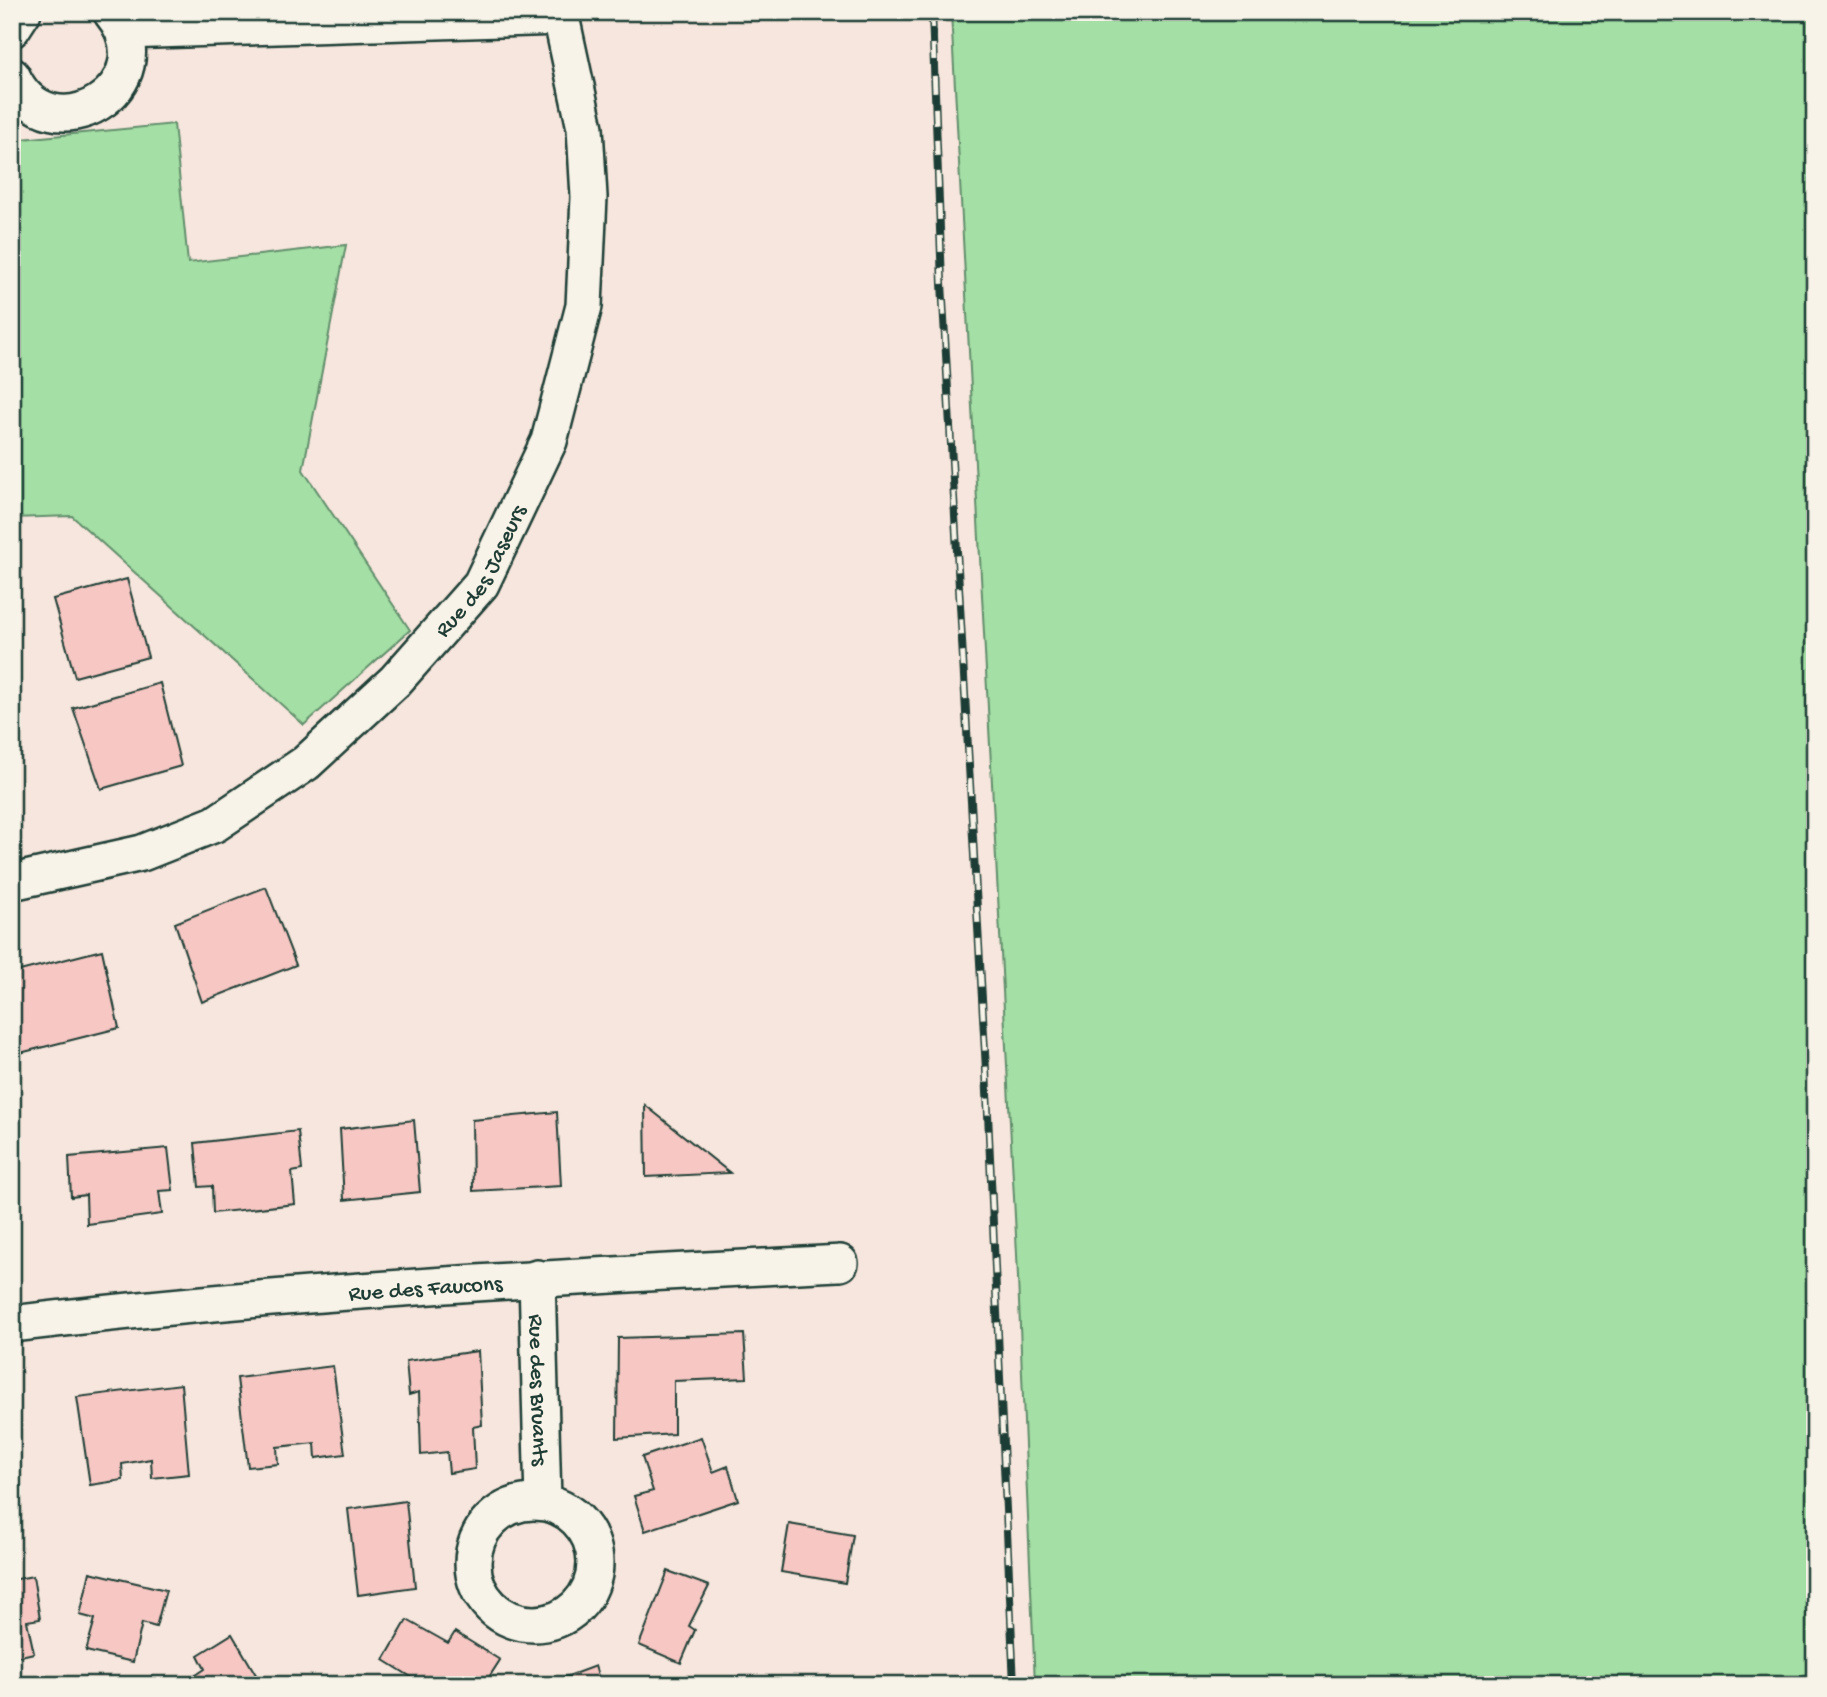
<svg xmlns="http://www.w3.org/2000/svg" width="1827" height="1697" font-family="'Gochi Hand',sans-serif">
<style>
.green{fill:#a4dfa5;stroke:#628e6c;stroke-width:2}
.building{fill:#f7c7c3;stroke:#1f3d34;stroke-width:2}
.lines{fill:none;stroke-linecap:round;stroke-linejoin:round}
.minor-casing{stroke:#1f3d34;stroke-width:40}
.minor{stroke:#f7f3e8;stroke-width:35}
.rail-casing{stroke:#1f3d34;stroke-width:8}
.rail{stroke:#f7f3e8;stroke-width:5;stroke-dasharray:16;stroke-linecap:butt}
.labels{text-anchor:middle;stroke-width:5;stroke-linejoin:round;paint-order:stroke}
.street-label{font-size:23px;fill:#1f3d34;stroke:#f7f3e8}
</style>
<rect width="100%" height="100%" fill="#f7e6dd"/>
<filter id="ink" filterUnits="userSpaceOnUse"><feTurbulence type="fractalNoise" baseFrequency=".0143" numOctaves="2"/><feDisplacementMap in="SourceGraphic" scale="14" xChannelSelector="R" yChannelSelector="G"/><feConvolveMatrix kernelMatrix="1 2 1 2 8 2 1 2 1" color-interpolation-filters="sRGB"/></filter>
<g filter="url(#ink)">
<!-- green -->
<g class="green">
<path d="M951,12H1815V1685H1035L1017,1254Z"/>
<path d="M174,124L188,263L346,245L303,470L410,630L304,725L72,516L12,518V140Z"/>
</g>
<!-- building -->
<g class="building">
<path d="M127,579L148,657L75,677L53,599Z"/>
<path d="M160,683L181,766L101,789L73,708Z"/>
<path d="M266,887L296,965L202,1002L175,923Z"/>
<path d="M102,950L119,1028L20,1053L12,1017V973Z"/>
<path d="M645,1105L730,1173L646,1177Z"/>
<path d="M557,1112L561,1186L473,1191L472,1120Z"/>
<path d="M414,1120L420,1192L344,1200L340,1129Z"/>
<path d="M298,1131L302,1170L292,1172L295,1204L213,1213L212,1186L199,1187L195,1143Z"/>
<path d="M168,1148L173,1190L159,1191L162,1214L87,1224L86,1195L71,1197L69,1157Z"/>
<path d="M744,1334L747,1378L674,1381V1434L617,1438L618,1338Z"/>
<path d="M478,1351L482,1425L473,1427L475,1469L449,1473L447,1452L421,1455L419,1392L409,1395L406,1361Z"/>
<path d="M333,1366L345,1454L316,1458L315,1443L277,1447L278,1464L248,1467L237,1378Z"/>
<path d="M181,1384L189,1474L152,1478L151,1459L122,1464L123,1480L90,1485L77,1397Z"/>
<path d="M701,1437L713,1472L728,1466L738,1500L645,1531L634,1496L653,1491L642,1457Z"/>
<path d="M12,1446L19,1491L12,1492Z"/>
<path d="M406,1501L415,1587L358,1595L348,1509Z"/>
<path d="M789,1524L853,1535L845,1583L781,1572Z"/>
<path d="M668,1571L709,1586L689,1626L695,1630L681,1663L639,1645Z"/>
<path d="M90,1572L166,1590L156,1627L142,1623L133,1662L86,1651L95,1619L80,1615Z"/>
<path d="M33,1576L40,1619L27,1621L34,1653L12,1658V1580Z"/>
<path d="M407,1620L448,1643L455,1632L500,1660L484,1685H424L384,1660Z"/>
<path d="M232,1634L262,1685H181L205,1669L198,1655Z"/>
<path d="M595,1666L601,1685H544Z"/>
</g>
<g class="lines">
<!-- minor casing -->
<g class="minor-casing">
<g id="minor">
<path d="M12,29L23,12"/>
<path d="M124,31L561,17"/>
<path d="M12,76C50,160 171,85 111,12"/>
<path id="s1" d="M12,882L142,853L215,824L306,763L395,681L481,584L549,441L584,306L589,197L585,128L560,12"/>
<path id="s2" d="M537,1278L543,1502"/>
<path id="s3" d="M12,1324C287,1291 564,1277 840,1263"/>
<circle cx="534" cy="1563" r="61"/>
</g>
</g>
<!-- minor -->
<use href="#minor" class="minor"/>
<!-- rail casing -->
<g class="rail-casing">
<path id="rail" d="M932,12L942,283L986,1070L1014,1685"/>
</g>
<!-- rail -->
<use href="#rail" class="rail"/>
</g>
</g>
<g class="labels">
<!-- street labels -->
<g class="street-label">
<text dy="8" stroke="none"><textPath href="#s1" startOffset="583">Rue des Jaseurs</textPath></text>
<text dy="8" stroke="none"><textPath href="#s3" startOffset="415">Rue des Faucons</textPath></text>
<text dy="8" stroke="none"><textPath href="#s2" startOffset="112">Rue des Bruants</textPath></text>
</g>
</g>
<!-- margin -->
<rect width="1827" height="1697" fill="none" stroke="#f7f3e8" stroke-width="42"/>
<rect x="21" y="21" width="1785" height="1655" fill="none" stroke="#1f3d34" stroke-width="2.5" filter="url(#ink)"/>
</svg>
